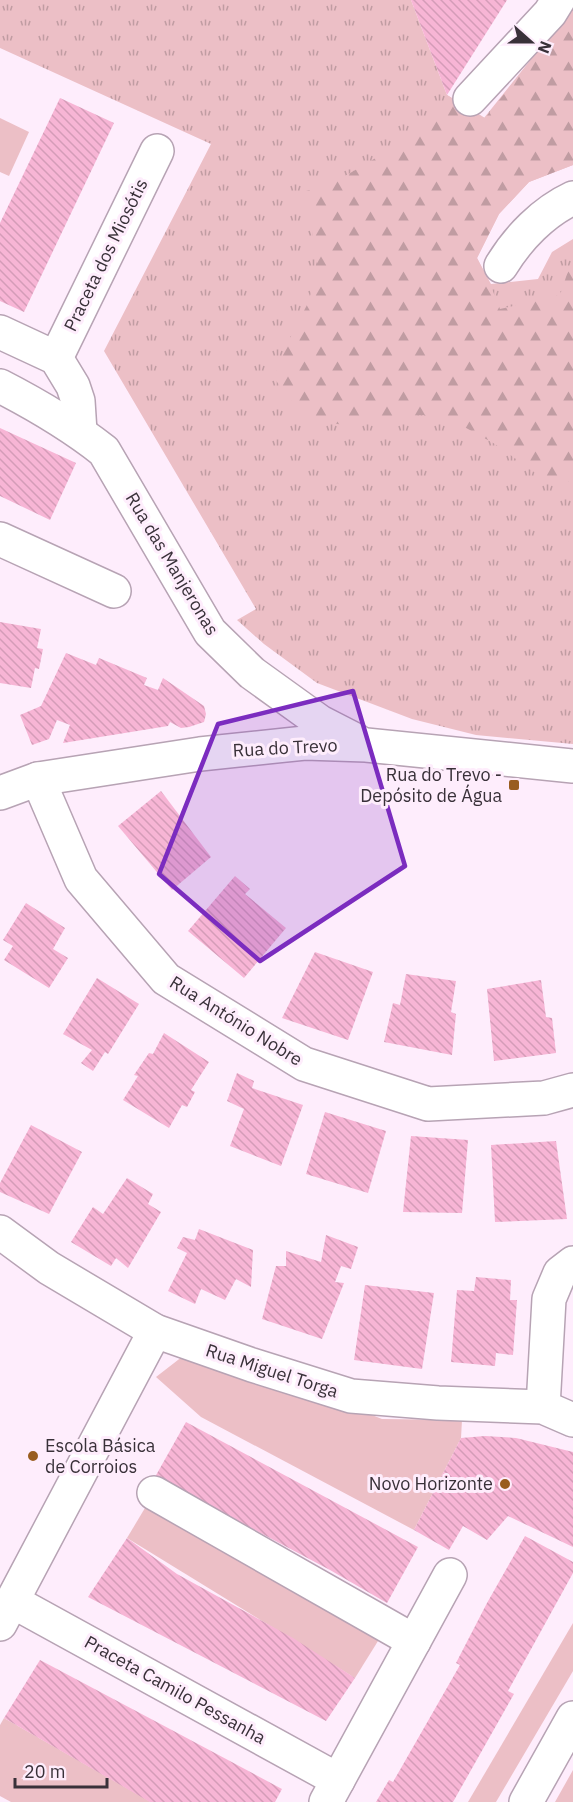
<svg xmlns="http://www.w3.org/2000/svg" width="573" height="1802" font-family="'IBM Plex Sans',sans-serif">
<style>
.grass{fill:url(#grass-tufts)}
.forest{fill:url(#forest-firs)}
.park{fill:#ecbfc6}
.building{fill:url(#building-back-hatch)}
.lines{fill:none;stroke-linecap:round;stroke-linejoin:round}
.minor-casing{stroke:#b7a3b4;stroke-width:36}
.minor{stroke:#fff;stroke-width:33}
.marked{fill:#7b2cbf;fill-opacity:0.2;stroke:#7b2cbf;stroke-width:4.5;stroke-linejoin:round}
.poi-dot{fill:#995d1f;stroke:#feedfc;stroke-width:2}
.labels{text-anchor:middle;stroke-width:6;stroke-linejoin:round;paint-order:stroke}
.street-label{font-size:18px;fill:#393139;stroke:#feedfc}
.poi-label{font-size:18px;fill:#393139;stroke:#feedfc;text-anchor:end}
</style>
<defs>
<pattern id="grass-tufts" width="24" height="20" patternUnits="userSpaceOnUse" patternTransform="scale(1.5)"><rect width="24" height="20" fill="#ecbfc6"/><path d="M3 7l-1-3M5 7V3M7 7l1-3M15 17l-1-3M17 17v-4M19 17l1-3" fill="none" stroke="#c09ca2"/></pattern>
<pattern id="forest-firs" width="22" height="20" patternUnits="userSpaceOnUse" patternTransform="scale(1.5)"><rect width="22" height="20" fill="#ecbfc6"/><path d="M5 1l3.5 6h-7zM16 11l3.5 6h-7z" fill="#c09ca2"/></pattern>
<pattern id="building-back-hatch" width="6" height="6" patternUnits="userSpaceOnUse" patternTransform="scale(1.5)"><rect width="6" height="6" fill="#f7b5d5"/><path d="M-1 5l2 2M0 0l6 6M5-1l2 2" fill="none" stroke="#d49cb8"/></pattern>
</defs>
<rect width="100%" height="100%" fill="#feedfc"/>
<!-- grass -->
<path class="grass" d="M0,0H411L447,95L484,118L573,7V165L529,182L499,214L477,258L491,284L538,279L552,252L573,239V744L476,735L412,719L317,683L264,644L237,620L256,609L104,351L211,144L0,48Z"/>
<!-- forest -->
<path class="forest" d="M573,7V165L529,182L499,214L477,258L490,284L500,309L560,295L570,265L573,263V482L545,480L495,444L441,414L394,417L344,425L305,419L274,378L287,344L309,301L317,264L306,191L335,182L428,127L447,95L485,118Z"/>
<!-- park -->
<g class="park">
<path d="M0,118L29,132L9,176L0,172Z"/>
<path d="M196,1346L382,1419L462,1420L461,1438L414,1530L201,1417L156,1377Z"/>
<path d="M154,1493L383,1633L355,1678L127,1538Z"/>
<path d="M573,1623V1671L496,1802H468Z"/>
<path d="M4,1718L151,1802H11L0,1796V1725Z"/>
<path d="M573,1770V1802H555Z"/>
</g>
<!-- building -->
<g class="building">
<path d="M411,0H507L447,95Z"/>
<path d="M60,98L114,123L24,312L0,301V223Z"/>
<path d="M0,428L76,463L50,520L0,496Z"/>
<path d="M0,622L41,629L37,648L43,649L39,669L35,668L31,688L0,683Z"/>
<path d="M66,653L96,665L99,658L147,678L144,685L158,690L163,678L204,706L206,714L204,722L189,727L181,728L170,722L168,726L63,743L70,725L57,720L49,739L32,745L20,715L41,706Z"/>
<path d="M161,791L211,857L172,890L118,826Z"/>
<path d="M235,876L250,889L245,894L286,928L244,978L188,931Z"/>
<path d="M26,903L65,928L53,949L68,958L49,988L4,960L13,946L3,940Z"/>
<path d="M315,952L373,972L348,1040L282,1018Z"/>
<path d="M406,974L456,981L451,1012L456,1014L452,1055L384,1042L393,1003L400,1005Z"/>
<path d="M97,978L139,1004L108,1054L105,1052L93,1071L81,1063L92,1050L63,1034Z"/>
<path d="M541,980L546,1017L552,1018L556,1053L494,1061L487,989Z"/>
<path d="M164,1033L209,1062L191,1090L195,1092L187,1107L182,1105L169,1128L123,1100L138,1076L134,1075L149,1053L153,1054Z"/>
<path d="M237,1073L254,1081L252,1088L303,1105L281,1166L230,1146L244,1109L227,1101Z"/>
<path d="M325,1112L386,1131L368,1193L306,1174Z"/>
<path d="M31,1125L82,1152L49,1214L0,1192V1183Z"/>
<path d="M411,1136L468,1140L462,1213L403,1212Z"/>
<path d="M556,1141L567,1219L495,1222L491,1145Z"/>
<path d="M127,1178L153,1194L148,1204L161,1212L128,1268L116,1258L111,1266L71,1242L93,1207L103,1214Z"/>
<path d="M199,1229L253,1250L251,1287L236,1279L225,1300L201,1289L195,1304L168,1291L187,1253L177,1248L183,1237L195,1240Z"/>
<path d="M326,1235L358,1247L351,1269L341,1266L335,1282L344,1283L322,1339L262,1319L276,1266H286V1251L321,1262Z"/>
<path d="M476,1277L511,1280L510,1300H517L513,1355L496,1353L495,1366L451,1362L457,1290L474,1291Z"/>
<path d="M365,1285L434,1293L422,1369L354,1360Z"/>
<path d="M186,1422L418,1547L387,1603L330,1570L155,1477Z"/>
<path d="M485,1436L516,1438L573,1452V1547L508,1516L487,1540L463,1526L449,1550L414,1530L461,1438Z"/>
<path d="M525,1536L573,1562V1573L508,1691L514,1694L453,1802H376L389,1780L393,1782L460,1665L456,1663L487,1603Z"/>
<path d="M127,1538L177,1574L293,1638L355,1678L326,1721L88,1597Z"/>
<path d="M40,1660L168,1728L282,1789L275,1802H150L4,1718Z"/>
</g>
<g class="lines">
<!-- minor casing -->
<g class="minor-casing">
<g id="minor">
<path d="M470,99L550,13L558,0"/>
<path d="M501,266C518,238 543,212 573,198"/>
<path d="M0,332L56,358L73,386L78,401L80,432"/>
<path d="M56,358L157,151"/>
<path d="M0,386C37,405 71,425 104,451L210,632L252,673L320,722L357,741"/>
<path d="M0,539L114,591"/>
<path d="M38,779L81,879L166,979L304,1064L428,1104L544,1098L573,1090"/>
<path d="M0,793L38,779L200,754L305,743L366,745L573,766"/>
<path d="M0,1232L49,1268L155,1331L252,1365L351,1396L438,1403L543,1407L573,1420"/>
<path d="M543,1407L549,1299L560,1273L573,1263"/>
<path d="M154,1493L414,1641"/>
<path d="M12,1601L338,1780"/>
<path d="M0,1624L155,1331"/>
<path d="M326,1802L450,1575"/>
<path d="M526,1802L573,1718"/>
</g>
</g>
<!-- minor -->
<use href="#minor" class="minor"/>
</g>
<!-- marked area -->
<path class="marked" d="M353,691L405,866L260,961L159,874L218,724Z"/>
<!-- markers -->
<g class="poi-dot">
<rect x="508" y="779" width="12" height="12" rx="3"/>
<circle cx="33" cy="1456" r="6"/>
<circle cx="505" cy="1484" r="6"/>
</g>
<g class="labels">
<!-- street labels -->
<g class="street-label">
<text transform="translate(106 255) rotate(-64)" y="6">Praceta dos Miosótis</text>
<text transform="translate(172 564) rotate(59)" y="6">Rua das Manjeronas</text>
<text transform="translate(285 748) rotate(-3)" y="6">Rua do Trevo</text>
<text transform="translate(236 1021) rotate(32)" y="6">Rua António Nobre</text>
<text transform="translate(272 1371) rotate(18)" y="6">Rua Miguel Torga</text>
<text transform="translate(175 1690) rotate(29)" y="6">Praceta Camilo Pessanha</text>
</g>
<!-- poi labels -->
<g class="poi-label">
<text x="502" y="781">Rua do Trevo -<tspan x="502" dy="21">Depósito de Água</tspan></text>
<text x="45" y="1452" text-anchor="start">Escola Básica<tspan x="45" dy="21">de Corroios</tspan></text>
<text x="493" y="1490">Novo Horizonte</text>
</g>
</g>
<!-- north arrow -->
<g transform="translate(531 42) rotate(111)" stroke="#feedfc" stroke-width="4.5" paint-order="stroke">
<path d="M0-4.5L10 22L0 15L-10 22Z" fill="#393139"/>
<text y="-9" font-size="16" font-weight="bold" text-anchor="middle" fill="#393139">N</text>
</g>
<!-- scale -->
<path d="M15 1778v9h92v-9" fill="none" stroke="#393139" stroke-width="3"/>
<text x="24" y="1778" font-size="18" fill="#393139" stroke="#feedfc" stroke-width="4.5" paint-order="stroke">20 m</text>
</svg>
